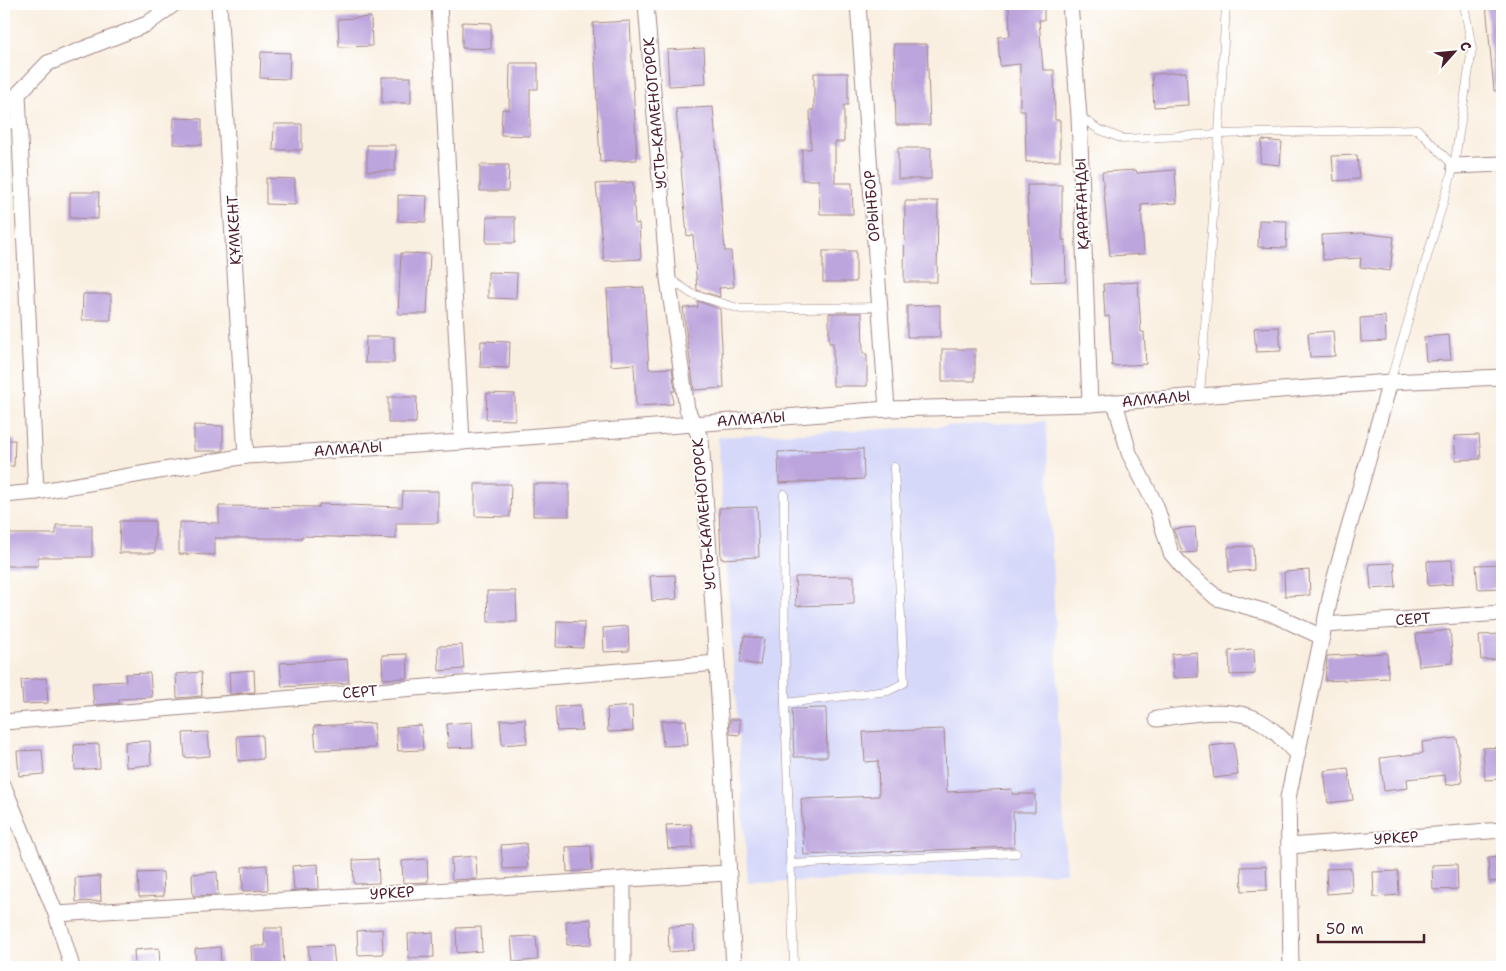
<svg xmlns="http://www.w3.org/2000/svg" width="1506" height="971" font-family="'Shantell Sans',sans-serif">
<style>
.built{fill:#d5d8f9}
.building{fill:#bca4dd}
.lines{fill:none;stroke-linecap:round;stroke-linejoin:round}
.lane-casing{stroke:#a28786;stroke-width:9}
.street-casing{stroke:#a28786;stroke-width:17}
.lane{stroke:#fff;stroke-width:8}
.street{stroke:#fff;stroke-width:15}
.labels{text-anchor:middle;stroke-width:4;stroke-linejoin:round;paint-order:stroke}
.street-label{font-size:15px;fill:#4a1f2b;stroke:#fff}
</style>
<rect width="100%" height="100%" fill="#fff"/>
<filter id="ink" filterUnits="userSpaceOnUse"><feTurbulence type="fractalNoise" baseFrequency=".02" numOctaves="2"/><feDisplacementMap in="SourceGraphic" scale="10" xChannelSelector="R" yChannelSelector="G"/><feConvolveMatrix kernelMatrix="1 2 1 2 8 2 1 2 1" color-interpolation-filters="sRGB"/></filter>
<filter id="wash" filterUnits="userSpaceOnUse"><feTurbulence type="fractalNoise" baseFrequency=".0096" numOctaves="4" result="noise"/><feDisplacementMap in="SourceGraphic" scale="20" xChannelSelector="R" yChannelSelector="G"/><feGaussianBlur stdDeviation="1.12" result="paint"/><feColorMatrix in="noise" values="0 0 0 0 0 0 0 0 0 0 0 0 0 0 0 0 0 1.4 0 .05"/><feComposite in="paint" operator="in"/></filter>
<g filter="url(#wash)">
<rect width="100%" height="100%" fill="#f9efe0"/>
<!-- built -->
<path class="built" d="M1046,421L1066,873L748,883L718,437Z"/>
<g id="blocks">
<!-- building -->
<g class="building">
<path d="M1009,4H1044V20H1039L1043,70H1054L1055,120H1060V161L1026,162L1025,111H1020V64L1000,66L998,37L1010,36Z"/>
<path d="M1486,4H1502V90L1494,91Z"/>
<path d="M371,17L372,46L339,47L338,19Z"/>
<path d="M630,21L637,160L600,162L593,23Z"/>
<path d="M462,22L491,23V49L462,48Z"/>
<path d="M894,44H927L930,125H896Z"/>
<path d="M704,48L706,84L669,86L667,50Z"/>
<path d="M261,52L290,53L289,79L260,78Z"/>
<path d="M510,63H538V89H530V136L501,135L502,109L509,110Z"/>
<path d="M1186,72L1188,105L1154,107L1152,74Z"/>
<path d="M814,73H848V105H844V142H835V183H852L853,214H820L819,180H802V149H811L810,110H814Z"/>
<rect x="382" y="77" width="29" height="26"/>
<path d="M713,107L725,251H731L734,287L719,288L720,297L697,290L693,235L687,236L676,109Z"/>
<path d="M174,118L202,119V145L173,144Z"/>
<path d="M274,124H302V150H273Z"/>
<path d="M1262,140L1282,142L1280,165L1260,163Z"/>
<path d="M367,145H396L395,171H367Z"/>
<rect x="898" y="148" width="33" height="31"/>
<path d="M1357,155L1359,179L1334,181L1332,156Z"/>
<path d="M480,165H509L508,191H480Z"/>
<path d="M1136,170L1137,173L1175,170L1177,203L1141,205L1144,254L1110,256L1102,172Z"/>
<path d="M266,178L295,179V205L266,204Z"/>
<path d="M633,182L635,224L639,223L641,259L604,261L596,184Z"/>
<path d="M1027,185H1062V240H1065L1066,281L1031,282Z"/>
<path d="M70,192H99L98,219L70,218Z"/>
<path d="M398,195L427,196L426,222L398,221Z"/>
<path d="M905,201H938L937,282H904Z"/>
<path d="M487,217H515V243H486Z"/>
<path d="M1259,220L1287,221L1286,248L1258,247Z"/>
<path d="M1363,233L1394,237L1390,271L1360,267L1361,258L1323,260L1322,235Z"/>
<rect x="823" y="251" width="33" height="31"/>
<path d="M401,253L430,254L427,314H398Z"/>
<path d="M488,272L517,273L516,299L488,298Z"/>
<path d="M1138,282L1141,332H1144L1146,364L1112,366L1109,316L1105,317L1103,284Z"/>
<path d="M644,287L649,369L672,368L675,391H672L673,404L636,406L634,364L611,366L607,289Z"/>
<path d="M83,294H111V320H82Z"/>
<path d="M697,301L720,309L724,388L694,390L683,308L698,307Z"/>
<path d="M940,305V337H907V306Z"/>
<path d="M829,313H862L863,354H867V386H833V343H829Z"/>
<path d="M1385,316L1386,341L1361,342L1360,318Z"/>
<path d="M1279,327L1281,351L1256,352L1254,328Z"/>
<path d="M1333,331L1335,356L1310,357L1308,333Z"/>
<path d="M1449,335L1451,360L1426,361L1424,337Z"/>
<path d="M366,337H394V363H365Z"/>
<path d="M481,341L510,342L509,368L480,367Z"/>
<rect x="942" y="349" width="33" height="32"/>
<path d="M487,393L515,394V420L486,419Z"/>
<path d="M388,397H417L416,423H388Z"/>
<path d="M194,425L223,426V451H194Z"/>
<path d="M1479,435L1481,459L1456,460L1454,436Z"/>
<path d="M4,440H15L14,466H4Z"/>
<path d="M863,449L864,479L779,483L778,452Z"/>
<path d="M475,484H511L510,517L475,516Z"/>
<rect x="533" y="484" width="36" height="32"/>
<path d="M403,491H438V523H396V539L302,536V538H215V555L179,554V522L219,523V506L319,507V504L402,507Z"/>
<path d="M757,507L759,557L721,559L719,508Z"/>
<path d="M120,521H155V553H119Z"/>
<path d="M56,525H92V557H38V566H4V534H56Z"/>
<path d="M1195,527L1197,552L1183,553L1173,529Z"/>
<path d="M1253,546L1254,570L1229,572L1228,547Z"/>
<path d="M1452,560L1453,584L1428,586L1427,561Z"/>
<path d="M1394,563L1396,587L1371,589L1369,564Z"/>
<path d="M1501,564L1502,588L1478,589L1476,565Z"/>
<path d="M1309,570L1310,595L1285,596L1284,572Z"/>
<path d="M675,575L677,599L652,601L650,576Z"/>
<path d="M854,576V604L796,606L795,577Z"/>
<path d="M487,591H516L517,622H488Z"/>
<path d="M557,621L584,622L583,648L556,647Z"/>
<path d="M628,626L629,651L604,652L603,628Z"/>
<path d="M1450,630L1453,663L1419,666L1416,634Z"/>
<path d="M1502,634V659L1481,660L1479,635Z"/>
<path d="M744,636L764,639L760,665L740,662Z"/>
<path d="M462,645L464,669L439,671L438,646Z"/>
<path d="M1254,649L1255,674L1230,675L1229,651Z"/>
<path d="M1197,652L1198,677L1173,678L1172,654Z"/>
<path d="M1387,653L1388,678L1325,681L1327,656Z"/>
<path d="M407,654L408,678L383,679L382,655Z"/>
<path d="M347,659L349,683L282,687L280,663Z"/>
<path d="M254,670L255,692L230,694L229,672Z"/>
<path d="M201,672L202,696L177,698L176,674Z"/>
<path d="M150,673L152,697L119,699V703L94,705L92,683L126,681L125,674Z"/>
<path d="M46,678L48,703L23,704L21,680Z"/>
<path d="M580,705L582,730L557,731L555,707Z"/>
<path d="M632,706L633,731L608,732L607,708Z"/>
<path d="M826,708L827,757H794L792,709Z"/>
<path d="M525,719L527,743L502,745L500,720Z"/>
<path d="M730,719H740V735L730,734Z"/>
<path d="M686,720L688,745L663,746L661,721Z"/>
<path d="M472,722L473,747L448,748L447,724Z"/>
<path d="M374,723L375,748L316,750L314,726Z"/>
<path d="M421,725L423,750L398,751L396,727Z"/>
<path d="M944,729L947,792L1012,789V794H1035V812H1013L1014,847L804,855L801,799L879,796L878,761L865,762L863,732Z"/>
<path d="M208,732L210,756L185,758L183,733Z"/>
<path d="M262,735L263,759L238,761L237,736Z"/>
<path d="M1457,738L1462,783L1446,785L1445,775L1407,779L1408,788L1384,791L1380,758L1423,753L1422,742Z"/>
<path d="M150,741L151,765L126,767L125,742Z"/>
<path d="M1234,743L1238,775L1214,778L1210,746Z"/>
<path d="M99,744L100,768L75,770L74,745Z"/>
<path d="M1502,747V779L1485,780L1483,748Z"/>
<path d="M42,750L44,774L19,776L17,751Z"/>
<path d="M1348,768L1353,800L1328,803L1324,771Z"/>
<path d="M691,824L693,848L668,849L666,825Z"/>
<path d="M526,843L528,868L503,869L501,845Z"/>
<path d="M591,846L592,870L567,872L566,847Z"/>
<path d="M476,856L477,879L452,880L451,858Z"/>
<path d="M1502,857V881L1489,882L1488,858Z"/>
<path d="M378,859L379,883L354,884L353,860Z"/>
<path d="M427,859L428,882L403,883L402,861Z"/>
<path d="M318,864L319,889L294,890L292,866Z"/>
<path d="M1457,864L1458,889L1433,890L1432,865Z"/>
<path d="M267,865L268,890L243,891L242,867Z"/>
<path d="M1266,866L1267,890L1242,891L1241,867Z"/>
<path d="M1351,868L1352,892L1327,894L1326,869Z"/>
<path d="M1398,871L1399,895L1374,897L1373,872Z"/>
<path d="M163,872L164,896L139,897L138,873Z"/>
<path d="M217,872L218,895L193,896L192,874Z"/>
<path d="M100,876L101,901L76,902L75,878Z"/>
<path d="M591,919L592,944L567,945L566,921Z"/>
<path d="M693,926L694,950L669,952L668,927Z"/>
<path d="M481,927L482,951L457,953L456,928Z"/>
<path d="M264,928H282L284,967H252L251,946H265Z"/>
<path d="M382,929L383,954L358,955L357,931Z"/>
<path d="M433,932L434,957L409,958L408,934Z"/>
<path d="M536,936L538,960L513,962L511,937Z"/>
<path d="M333,945L335,967H310L308,946Z"/>
<path d="M220,947L221,967H196L195,949Z"/>
<path d="M159,948L160,967H135L134,950Z"/>
</g>
</g>
</g>
<g filter="url(#ink)">
<use href="#blocks" fill-opacity="0" stroke="#a28786" stroke-width="1"/>
<g class="lines">
<!-- lane casing -->
<g class="lane-casing">
<g id="lane">
<path d="M1149,4H1173"/>
<path d="M1079,116L1098,129L1123,139L1219,134L1417,129L1454,166"/>
<path d="M4,129L18,118"/>
<path d="M670,279L692,294L741,309L879,307"/>
<path d="M1390,382L1454,166L1472,49L1464,4"/>
<path d="M1200,395L1219,134L1226,4"/>
<path d="M784,494L785,703L794,967"/>
<path d="M785,703L888,691L904,683L894,467"/>
<path d="M790,864L1016,853"/>
</g>
</g>
<!-- street casing -->
<g class="street-casing">
<g id="street">
<path d="M219,4L246,456"/>
<path d="M439,4L462,442"/>
<path d="M646,4L668,279L687,409L701,440L717,663L734,967"/>
<path d="M858,4L887,409"/>
<path d="M1070,4L1079,116L1090,404"/>
<path d="M1454,166L1502,164"/>
<path d="M1115,402L1129,453L1156,506L1171,553L1186,571L1217,598L1270,613L1322,637"/>
<path d="M36,492L18,94L48,63L147,24L174,4"/>
<path d="M4,495L36,492L246,456L462,442L887,409L1090,404L1390,382L1502,377"/>
<path d="M1324,625L1502,613"/>
<path d="M1157,719C1184,715 1231,706 1256,719C1272,727 1285,742 1297,754"/>
<path d="M4,722L717,663"/>
<path d="M4,787L56,914L72,967"/>
<path d="M1289,846L1502,830"/>
<path d="M623,879V967"/>
<path d="M56,914L727,873"/>
<path d="M1291,967L1288,798L1333,584L1390,382"/>
</g>
</g>
<!-- lane -->
<use href="#lane" class="lane"/>
<!-- street -->
<use href="#street" class="street"/>
</g>
</g>
<g class="labels">
<!-- street labels -->
<g class="street-label">
<text transform="translate(655 113) rotate(-95)" y="5">УСТЬ-КАМЕНОГОРСК</text>
<text transform="translate(1082 204) rotate(-92)" y="5">ҚАРАҒАНДЫ</text>
<text transform="translate(872 206) rotate(-94)" y="5">ОРЫНБОР</text>
<text transform="translate(234 230) rotate(-93)" y="5">ҚҰМКЕНТ</text>
<text transform="translate(1156 399) rotate(-5)" y="5">АЛМАЛЫ</text>
<text transform="translate(751 419) rotate(-4)" y="5">АЛМАЛЫ</text>
<text transform="translate(348 449) rotate(-4)" y="5">АЛМАЛЫ</text>
<text transform="translate(704 514) rotate(-95)" y="5">УСТЬ-КАМЕНОГОРСК</text>
<text transform="translate(1413 619) rotate(-4)" y="5">СЕРТ</text>
<text transform="translate(360 692) rotate(-5)" y="5">СЕРТ</text>
<text transform="translate(1396 838) rotate(-4)" y="5">УРКЕР</text>
<text transform="translate(392 893) rotate(-4)" y="5">УРКЕР</text>
</g>
</g>
<!-- margin -->
<rect width="1506" height="971" fill="none" stroke="#fff" stroke-width="20"/>
<!-- north arrow -->
<g transform="translate(1454 52) rotate(63)" stroke="#ffffff" stroke-width="4" paint-order="stroke">
<path d="M0-4L9 19L0 12L-9 19Z" fill="#4a1f2b"/>
<text y="-8" font-size="14" font-weight="bold" text-anchor="middle" fill="#4a1f2b">С</text>
</g>
<!-- scale -->
<path d="M1318 934v8h106v-8" fill="none" stroke="#4a1f2b" stroke-width="2.5"/>
<text x="1326" y="934" font-size="15" fill="#4a1f2b" stroke="#ffffff" stroke-width="4" paint-order="stroke">50 m</text>
</svg>
